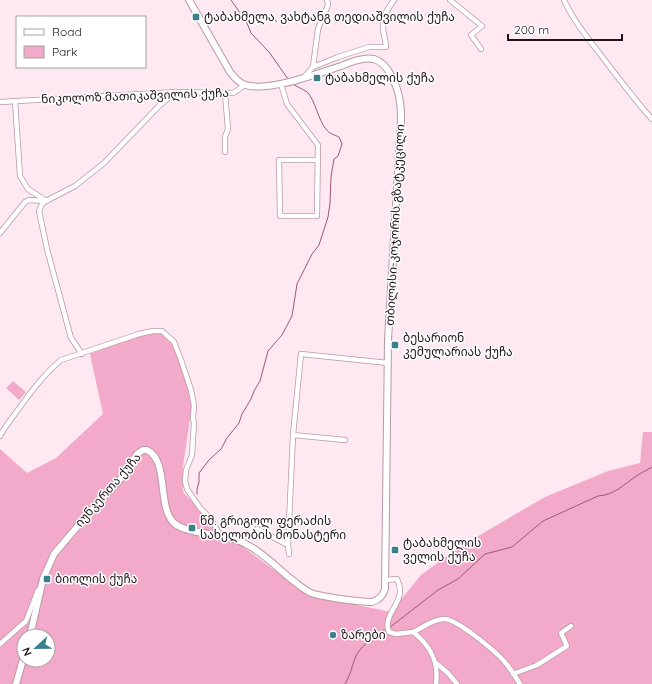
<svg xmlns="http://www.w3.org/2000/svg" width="652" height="684" font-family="Quicksand,'Noto Sans Georgian',sans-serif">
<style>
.green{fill:#f3a9c9;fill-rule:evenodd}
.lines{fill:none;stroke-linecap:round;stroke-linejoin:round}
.stream{stroke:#9b5878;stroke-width:1}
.minor-casing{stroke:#b998a5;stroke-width:6}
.major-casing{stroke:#b998a5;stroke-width:8}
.minor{stroke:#fff;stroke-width:4.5}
.major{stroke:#fff;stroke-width:6}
.poi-dot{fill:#3a818c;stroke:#fff;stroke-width:1.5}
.labels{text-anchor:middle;stroke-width:3;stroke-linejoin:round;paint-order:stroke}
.poi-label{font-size:12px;fill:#20141a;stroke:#fff;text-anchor:start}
.street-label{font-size:12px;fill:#20141a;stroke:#fff}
</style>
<rect width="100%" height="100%" fill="#fee8f1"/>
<!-- green -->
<g class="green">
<path d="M153,332L162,333L173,342L185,375L192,405L183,466V492L214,525L298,588L308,595L391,612L421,575L461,546L545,497L608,471L640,463L643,432H652V684H0V449L27,473L56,458L103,414L90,354L140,335ZM24,636H48V660H24Z"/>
<path d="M13,381L26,392L19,400L6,388Z"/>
</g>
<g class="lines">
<!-- stream -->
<g class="stream">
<path d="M231,0L247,23L251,33L269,52L288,79"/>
<path d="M197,494V489L199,482V473L209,460L221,449L227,438L239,423L242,414L251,399L254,391L260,381L268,351L282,335L292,316L297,284L312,254L319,245L328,217L330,203L331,177L334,159L338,156L342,144L339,137C335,135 329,134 326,129C318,120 315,99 307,92C303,89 297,87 293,84"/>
<path d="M389,628L438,590L458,579L485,554L512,547L543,521L598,496C615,495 624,484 638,475C642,472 648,470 652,467"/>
<path d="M345,684C350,675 351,670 354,661C358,647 373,638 384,630"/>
</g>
<!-- minor casing -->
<g class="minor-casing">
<g id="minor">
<path d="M450,0L482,26L471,35L481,49"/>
<path d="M564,0C573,20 587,37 600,54C617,76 633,98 652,119"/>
<path d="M313,67L318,29L328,5L327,0"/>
<path d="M304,77L313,67L338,57L369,47H386C386,40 383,34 383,27C382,17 388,8 394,0"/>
<path d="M281,84L287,104L318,145L317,216H280L279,160H318"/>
<path d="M15,101L20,176L28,189L45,200"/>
<path d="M0,102L177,92L233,93L238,90L244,85"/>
<path d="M225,152V137L228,129L225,93"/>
<path d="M46,201L42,204L39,211L47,249L71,338L82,354"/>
<path d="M0,233L25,202L29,200L46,201L75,186L104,163L158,107L175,92"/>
<path d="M0,436L4,429C22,405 38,379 61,360L139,334L153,331H162L174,342L181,360L191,390L194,405L193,418L194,423L192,455L186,470L185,481L187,489L200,508L211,519L220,535"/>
<path d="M345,440L293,435L301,354L388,363"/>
<path d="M257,529L288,545"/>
<path d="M289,554L288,545L293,435"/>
<path d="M386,580L397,579C409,602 381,613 389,632L396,634L413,632C431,646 439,662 436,684"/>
<path d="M413,632C422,628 433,619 444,619C457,619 495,651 504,661C510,668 515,676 520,684"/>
<path d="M0,644L26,621L38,590"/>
<path d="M436,663L448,673L457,684"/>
<path d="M513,674L537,665L567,646L561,633L571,626"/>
</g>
</g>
<!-- major casing -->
<g class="major-casing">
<g id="major">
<path d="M30,636L43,579L54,554L88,514L123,476L137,454L143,450H147C169,461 157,504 173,522C182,533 219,534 234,539C256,546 274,565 291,579C298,584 304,590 311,593C322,597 359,602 372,602C379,600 383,596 385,589L388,340L401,120C401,114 401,108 400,102C398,88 389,63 374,59C363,57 351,62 341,66C319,73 264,94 243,84C238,82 234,77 230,72L189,0"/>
<path d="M16,684L24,656"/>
</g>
</g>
<!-- minor -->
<use href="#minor" class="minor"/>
<!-- major -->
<use href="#major" class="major"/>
</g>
<!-- markers -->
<g class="poi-dot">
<rect x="192" y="13" width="8" height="8" rx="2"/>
<rect x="313" y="74" width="8" height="8" rx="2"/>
<rect x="391" y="341" width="8" height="8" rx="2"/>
<rect x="188" y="524" width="8" height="8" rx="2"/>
<rect x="391" y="546" width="8" height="8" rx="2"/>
<rect x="43" y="575" width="8" height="8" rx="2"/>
<circle cx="333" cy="635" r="4"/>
</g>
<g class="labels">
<!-- poi labels -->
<g class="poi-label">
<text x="204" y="21">ტაბახმელა, ვახტანგ თედიაშვილის ქუჩა</text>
<text x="325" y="82">ტაბახმელის ქუჩა</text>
<text x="403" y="342">ბესარიონ<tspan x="403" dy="14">კემულარიას ქუჩა</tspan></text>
<text x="200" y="525">წმ. გრიგოლ ფერაძის<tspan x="200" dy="14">სახელობის მონასტერი</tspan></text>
<text x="403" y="547">ტაბახმელის<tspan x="403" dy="14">ველის ქუჩა</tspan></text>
<text x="55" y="583">ბიოლის ქუჩა</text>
<text x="341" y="639">ზარები</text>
</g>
<!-- street labels -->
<g class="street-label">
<text transform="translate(135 96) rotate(-2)" y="4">ნიკოლოზ მათიკაშვილის ქუჩა</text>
<text transform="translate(395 225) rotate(-87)" y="4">თბილისი-კოჯორის გზატკეცილი</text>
<text transform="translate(108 490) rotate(-49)" y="4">იუნკერთა ქუჩა</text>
</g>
</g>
<!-- legend -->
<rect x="16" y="16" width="130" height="52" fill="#ffffff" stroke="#a6a1a3"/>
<rect x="24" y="29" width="20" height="6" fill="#ffffff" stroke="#a6a1a3"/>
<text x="52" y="36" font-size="12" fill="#20141a">Road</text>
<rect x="24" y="46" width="20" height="12" fill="#f3a9c9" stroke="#a6a1a3"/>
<text x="52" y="56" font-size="12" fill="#20141a">Park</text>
<!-- north arrow -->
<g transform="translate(36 648) rotate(248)"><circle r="19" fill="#ffffff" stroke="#a6a1a3"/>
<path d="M0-3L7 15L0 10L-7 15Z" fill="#3a818c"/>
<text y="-6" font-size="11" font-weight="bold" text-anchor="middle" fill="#20141a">N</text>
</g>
<!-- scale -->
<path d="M508 34v6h114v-6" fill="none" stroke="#20141a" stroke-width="2"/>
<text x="514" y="34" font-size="12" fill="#20141a" stroke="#ffffff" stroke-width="3" paint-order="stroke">200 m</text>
</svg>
